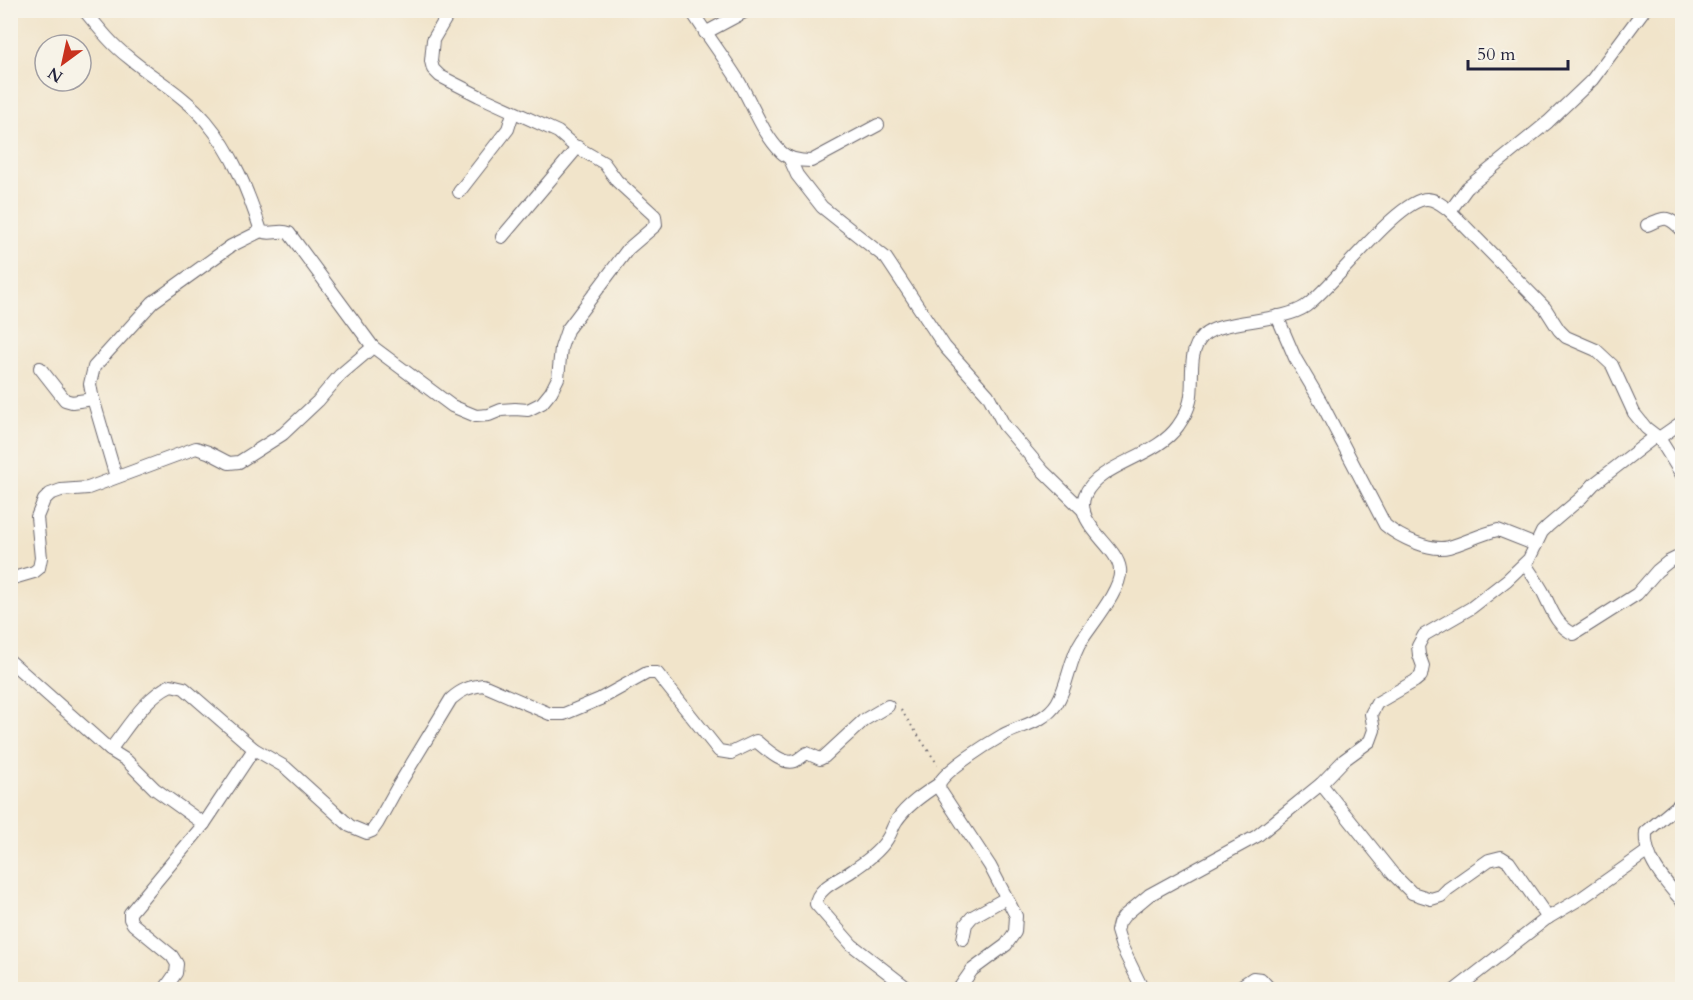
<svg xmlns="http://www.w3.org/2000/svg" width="1693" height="1000" font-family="Cardo,serif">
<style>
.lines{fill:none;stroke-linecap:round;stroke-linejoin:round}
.minor-casing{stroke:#6a666d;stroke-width:14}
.path{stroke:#6a666d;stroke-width:2;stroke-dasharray:1.5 4.5;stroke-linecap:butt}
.minor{stroke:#fff;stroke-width:12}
</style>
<rect width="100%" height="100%" fill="#f7f3e8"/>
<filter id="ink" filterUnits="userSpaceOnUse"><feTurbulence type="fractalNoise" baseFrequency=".0167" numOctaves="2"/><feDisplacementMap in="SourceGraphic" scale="12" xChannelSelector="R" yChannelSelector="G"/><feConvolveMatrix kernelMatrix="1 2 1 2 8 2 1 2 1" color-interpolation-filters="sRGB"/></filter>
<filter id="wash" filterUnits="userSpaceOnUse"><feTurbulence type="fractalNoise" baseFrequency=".008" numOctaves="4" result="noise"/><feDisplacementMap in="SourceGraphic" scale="24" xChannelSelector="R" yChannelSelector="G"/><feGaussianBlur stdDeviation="1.35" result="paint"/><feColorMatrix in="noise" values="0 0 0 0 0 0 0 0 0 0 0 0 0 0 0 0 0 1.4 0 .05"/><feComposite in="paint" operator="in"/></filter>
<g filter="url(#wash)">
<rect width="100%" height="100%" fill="#f1e4ca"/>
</g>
<g filter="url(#ink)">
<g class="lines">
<!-- minor casing -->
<g class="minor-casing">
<g id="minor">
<path d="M84,10C98,27 111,44 128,57C154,79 184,95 206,121C233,153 248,191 261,231C270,236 279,229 289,233L373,347L452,406L476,416L489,415L501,410L515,409L528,410L542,403L551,392L558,378L561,348L567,330L628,249L656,225L655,216L617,181L604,163L573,145L558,132L479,96L440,76L433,69L431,61L433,40L447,16L446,10"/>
<path d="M691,10C706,34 723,56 738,80C752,103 762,133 781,152C789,160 800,161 811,161L878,125"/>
<path d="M705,33L748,10"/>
<path d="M789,157L797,175L822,207L886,258L945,347L988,395L1004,425L1043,471L1084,511"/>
<path d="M459,192L508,129L513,113"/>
<path d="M1450,211L1467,188L1548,122L1592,80L1644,10"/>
<path d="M1647,225C1666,217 1667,215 1682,230"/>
<path d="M502,237L578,147"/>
<path d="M1277,316L1295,358L1321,402L1385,525C1399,537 1430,552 1449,547C1466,542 1481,534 1498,530L1536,545"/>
<path d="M40,368L65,400L72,402L93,399"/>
<path d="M1659,438L1682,422"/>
<path d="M116,477L92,395L90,384L94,367L153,302L231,246L261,231"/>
<path d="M1525,564C1531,573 1538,583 1543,592C1551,608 1556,626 1574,634L1637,594L1657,571L1668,562L1682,555"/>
<path d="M10,579L34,572L39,568L41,558L37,517L44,500L50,494L61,490L88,488L196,448L208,452L229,463L239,462L283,434L318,401L340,375L373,347"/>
<path d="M10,661L110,750C128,727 145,697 171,685L184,688L254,749L285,767L350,826L367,833L372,831L377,824L397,788L451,699C461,690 469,687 483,685L550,714H564L600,699L647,673H657L719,751L731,753L756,741C766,749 782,765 795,761C800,759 803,755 807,753L820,759L824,757L864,720L888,706"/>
<path d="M110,750L126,760L155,789L204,824"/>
<path d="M1321,784L1393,874L1412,893L1431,899L1441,896L1448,889L1489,860L1501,857L1509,862L1548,918"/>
<path d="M1682,802L1646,832C1643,858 1666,883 1682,901"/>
<path d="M963,939L966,924L972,917L1006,898"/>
<path d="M164,990L176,973L177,964L172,956L133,924L130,919V913L204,824L254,749"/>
<path d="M910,990L852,945L816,904C816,887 844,878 856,868C868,860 882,849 889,836C892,831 893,825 897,820C907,805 925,793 939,784"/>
<path d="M958,990L972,970L1006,945L1015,932L1016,916L990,866L940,790L939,784C945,770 989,743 1003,735C1022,725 1045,722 1057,703C1069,683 1069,659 1082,640C1092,624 1123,588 1120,569C1117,545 1073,524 1085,495C1098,464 1157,457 1178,426C1183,419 1188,410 1190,401C1195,381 1186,353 1203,336C1220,319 1282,323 1306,306C1334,286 1398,199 1427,199C1436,199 1443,206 1450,211L1545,308L1559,330L1566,337L1596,350L1612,365L1634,413L1646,428L1659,438L1682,475"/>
<path d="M1143,990L1122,947L1117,931L1119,923L1124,916L1149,895L1257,836L1321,784L1344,760L1370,741L1374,730L1371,714L1377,703L1415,681L1421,676L1423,666L1419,655L1418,646L1424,635L1471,608L1507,580L1529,559L1542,532L1548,526L1581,498L1594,484L1656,436"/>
<path d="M1235,990L1253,978L1261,979L1271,990"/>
<path d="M1455,990L1546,919L1583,897L1648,851"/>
</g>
</g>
<!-- path -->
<path class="path" d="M901,710L938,765"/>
<!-- minor -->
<use href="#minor" class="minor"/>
</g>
</g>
<!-- margin -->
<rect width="1693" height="1000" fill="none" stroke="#f7f3e8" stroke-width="36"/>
<!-- north arrow -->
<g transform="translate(63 63) rotate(213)"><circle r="28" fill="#f7f3e8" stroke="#a29fa3" stroke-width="1.5"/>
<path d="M0-4.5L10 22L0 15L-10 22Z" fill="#c8321e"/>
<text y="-9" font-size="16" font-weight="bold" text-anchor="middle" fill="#22223b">N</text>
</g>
<!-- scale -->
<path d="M1468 60v9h100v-9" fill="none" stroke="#22223b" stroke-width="3"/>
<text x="1477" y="60" font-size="18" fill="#22223b" stroke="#f7f3e8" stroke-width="4.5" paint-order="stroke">50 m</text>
</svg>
